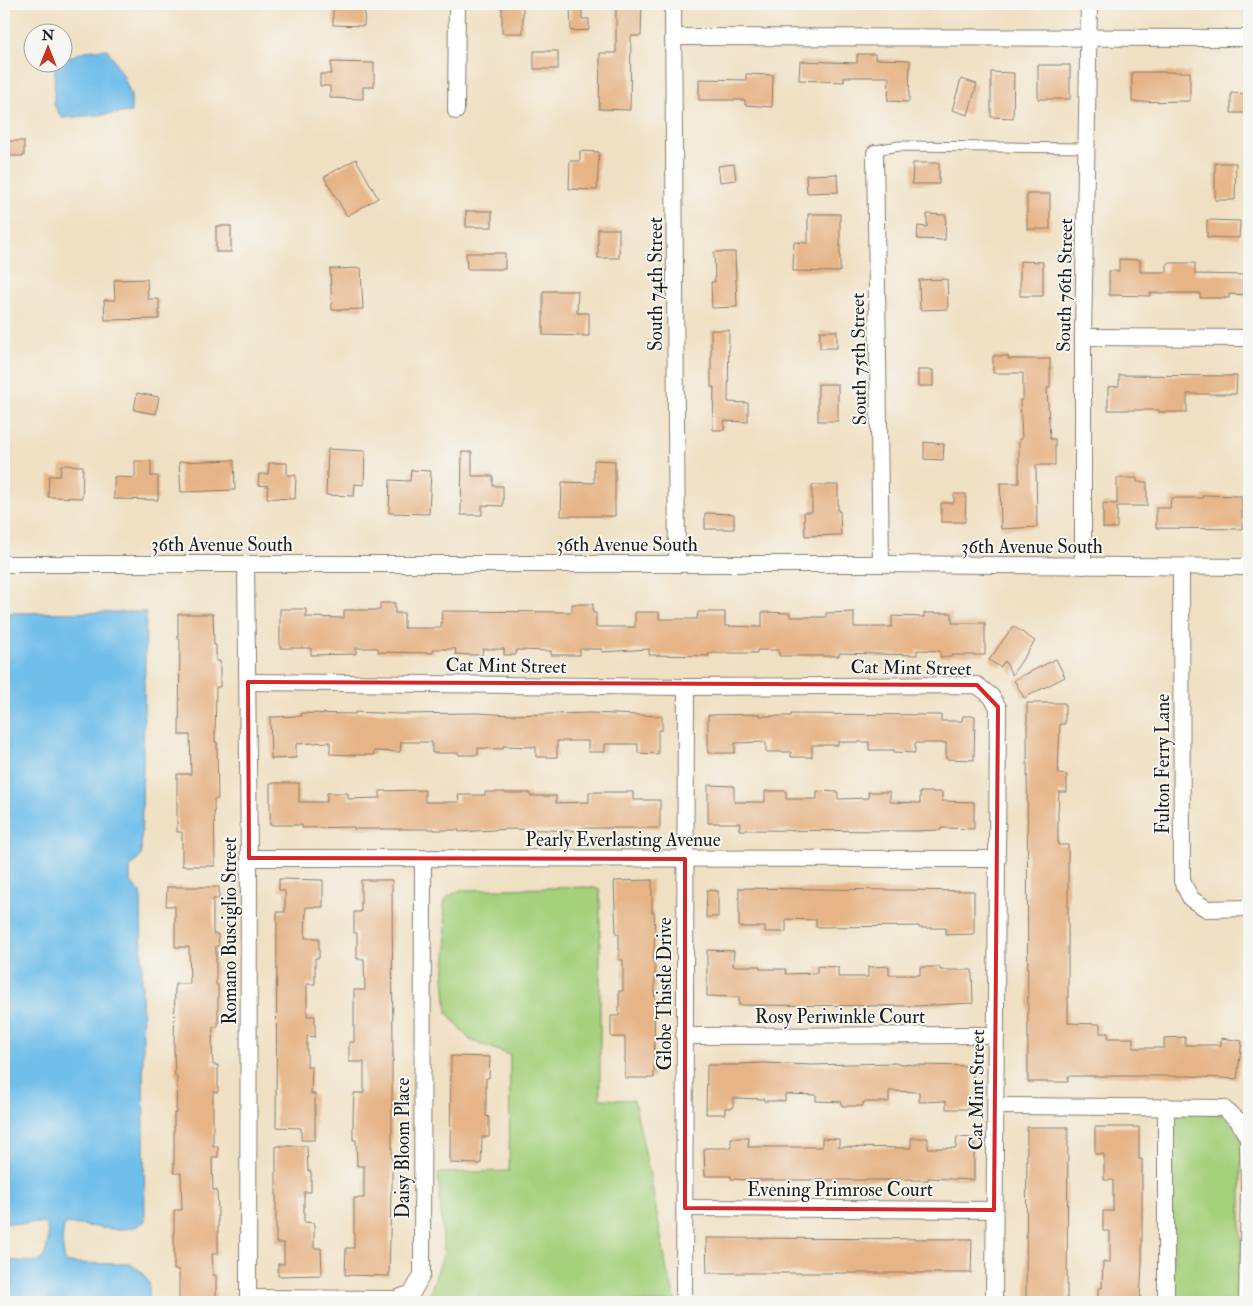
<svg xmlns="http://www.w3.org/2000/svg" width="1253" height="1306" font-family="'IM FELL Double Pica',serif">
<style>
.green{fill:#a5d07c;stroke:#60764c}
.water{fill:#6fbeea;stroke:#466d83}
.building{fill:#e6b486}
.lines{fill:none;stroke-linecap:round;stroke-linejoin:round}
.service-casing{stroke:#867e70;stroke-width:11}
.minor-casing{stroke:#867e70;stroke-width:18}
.service{stroke:#fff;stroke-width:9}
.minor{stroke:#fff;stroke-width:16}
.marked{fill:none;stroke:#d62828;stroke-width:4;stroke-linejoin:round}
.labels{text-anchor:middle;stroke-width:4;stroke-linejoin:round;paint-order:stroke}
.street-label{font-size:19px;fill:#1c1c1c;stroke:#f6f6f2}
</style>
<rect width="100%" height="100%" fill="#f6f6f2"/>
<filter id="ink" filterUnits="userSpaceOnUse"><feTurbulence type="fractalNoise" baseFrequency=".02" numOctaves="2"/><feDisplacementMap in="SourceGraphic" scale="10" xChannelSelector="R" yChannelSelector="G"/><feConvolveMatrix kernelMatrix="1 2 1 2 8 2 1 2 1" color-interpolation-filters="sRGB"/></filter>
<filter id="wash" filterUnits="userSpaceOnUse"><feTurbulence type="fractalNoise" baseFrequency=".0096" numOctaves="4" result="noise"/><feDisplacementMap in="SourceGraphic" scale="20" xChannelSelector="R" yChannelSelector="G"/><feGaussianBlur stdDeviation="1.12" result="paint"/><feColorMatrix in="noise" values="0 0 0 0 0 0 0 0 0 0 0 0 0 0 0 0 0 1.4 0 .05"/><feComposite in="paint" operator="in"/></filter>
<g filter="url(#wash)">
<rect width="100%" height="100%" fill="#f0e0c3"/>
<!-- green -->
<g class="green">
<path d="M587,887L600,889V1099L634,1100L652,1186L667,1271L676,1302H427L444,1253L438,1173L509,1171L510,1055L470,1040L447,1013L444,976L447,946L444,905L447,897L460,890Z"/>
<path d="M1183,1113C1215,1113 1225,1107 1241,1139V1302H1173L1172,1126L1176,1118Z"/>
</g>
<!-- water -->
<g class="water">
<path d="M107,49L123,75L131,95V112L62,118L54,105L55,63L62,62L63,60L85,51Z"/>
<path d="M146,612L141,856L130,868V881L141,892L145,1221C126,1238 88,1223 65,1224C60,1237 63,1248 65,1261L68,1263L130,1264L142,1272L149,1283V1302H4V1260L34,1262L42,1260C48,1249 50,1236 46,1225L42,1223L20,1224L4,1222V613Z"/>
</g>
<g id="blocks">
<!-- building -->
<g class="building">
<path d="M333,4H365L364,26L333,25Z"/>
<rect x="502" y="4" width="21" height="29"/>
<path d="M616,4H642L641,36H631L630,110L599,109L600,53H616Z"/>
<path d="M570,5H582V19H589V30L571,31Z"/>
<rect x="534" y="51" width="24" height="18"/>
<path d="M857,54H875V59L910,60L909,102L888,101L889,77H844V82L799,80L800,61L857,63Z"/>
<path d="M331,62L374,63V87H363V99L330,98V86H320V74H331Z"/>
<rect x="1038" y="65" width="32" height="34"/>
<path d="M991,72L1014,73L1013,118L991,117Z"/>
<path d="M1132,72H1190V101L1132,102Z"/>
<path d="M746,74L773,75L772,107L745,105V100H699V79L746,80Z"/>
<path d="M961,79L977,84L968,115L952,110Z"/>
<path d="M1231,93L1249,94V113H1231Z"/>
<rect x="4" y="141" width="20" height="15"/>
<path d="M580,151L599,152L597,190L569,189L570,161H580Z"/>
<path d="M356,159L378,198L347,216L324,177Z"/>
<path d="M913,163H939V184H912Z"/>
<path d="M1215,163H1236L1235,200H1215Z"/>
<path d="M734,164L736,180L720,182L718,166Z"/>
<path d="M837,174L838,192L807,193L806,175Z"/>
<rect x="1027" y="194" width="23" height="35"/>
<rect x="466" y="211" width="26" height="16"/>
<path d="M808,214H840V272L793,271L794,242L808,243Z"/>
<path d="M927,214L946,215L945,240L917,239L918,226L927,227Z"/>
<path d="M1207,220L1240,221L1239,238L1207,237Z"/>
<rect x="216" y="226" width="15" height="26"/>
<rect x="598" y="229" width="21" height="29"/>
<path d="M714,252H735L737,307L712,308L711,282H715Z"/>
<path d="M466,253H505V269H467Z"/>
<path d="M1119,259L1140,260V272H1167V263H1195V274L1249,275V295L1229,294V298H1200V293H1150V296L1109,295V271H1119Z"/>
<path d="M1020,261L1043,262V296H1020Z"/>
<path d="M361,268L363,309L332,310L330,269Z"/>
<path d="M147,279L148,299H159V319L105,320L104,300H115L114,280Z"/>
<path d="M947,279L948,309L920,310L919,280Z"/>
<path d="M543,291H578L577,313H589V336L543,335Z"/>
<path d="M711,330H729L728,402L748,403V422L724,421V430H713L714,387H711Z"/>
<rect x="820" y="331" width="17" height="17"/>
<path d="M993,356H1008V359H1050V388H1047L1050,439H1055V465H1036L1037,527L1001,529L1000,483H1019V439H1022L1020,400H1023V373H993Z"/>
<rect x="918" y="370" width="15" height="16"/>
<path d="M1119,375L1237,376L1236,394H1187V412H1159V410H1108V387L1119,386Z"/>
<rect x="818" y="384" width="20" height="37"/>
<path d="M137,393L159,397L156,414L134,410Z"/>
<path d="M924,442L944,444L943,460L924,459Z"/>
<path d="M328,449L365,451L364,485L355,484L354,496L326,495Z"/>
<path d="M462,452H472V476H493V486H503V506L482,505V515H461Z"/>
<path d="M234,460L235,490L181,492L179,462Z"/>
<path d="M594,460L615,461V516H561L562,482L594,483Z"/>
<path d="M135,461H151V476H158V500L114,499V477L135,478Z"/>
<path d="M269,463H287V475H296L295,499L267,498L268,486L258,485L259,474H268Z"/>
<path d="M61,465L83,466L82,498L48,497L49,476H60Z"/>
<path d="M411,470L431,471L429,514L389,513L390,480L410,481Z"/>
<path d="M1117,478H1137V482H1147V506H1117V528H1103V503L1117,504Z"/>
<path d="M812,485H838V511H840L841,535L805,536L804,512H812Z"/>
<path d="M954,494H966L965,522H941V503H954Z"/>
<path d="M1203,495L1242,496V529L1156,528V508H1170L1171,498H1203Z"/>
<path d="M705,513L734,514V529H705Z"/>
<path d="M380,603H395V613H404V628H441L442,611L572,612V604H593V613H596V627H635V612H659V619H697L698,612H725V626L762,627V612L790,613V617H826V613L854,612V627H892V616L924,617V613H952V623H985V655H951V657H940V651L917,650V655L839,653V656H779V650H757V653H709V656L649,655V649L602,652V649H580V655H551V651L516,650V655H504V649H483L482,655H472L455,654L456,649H433V653L378,652V648H356V654L311,655V648H280V609H306V617L344,618V610H380Z"/>
<path d="M178,614H213L214,645H216V661H220V687H216L215,742H217L218,799H214L215,866H182V832H177V774H191L190,735H179L180,639H178Z"/>
<path d="M1013,626L1035,641L1012,675L1005,661L1000,667L989,660Z"/>
<path d="M1056,659L1065,677L1024,698L1014,680Z"/>
<path d="M1027,703H1065V724H1060L1058,774L1067,775V792H1059L1058,814V845H1068V1023L1100,1024V1033H1108V1038H1133V1048H1164V1038L1185,1037V1045H1221V1038L1242,1041L1237,1079L1189,1076H1068V1082H1028Z"/>
<path d="M355,712L401,714L478,713L510,715L591,713L662,716V730H658V754L638,753V744H605V752H588V741H557V757H536V747L503,746V749L478,748V755H459V753H432V742H401L400,752L374,751V755H354L330,754V742L296,744V758L271,759L270,717L302,716L301,713L355,714Z"/>
<path d="M760,714V716H791V714L941,715V721H962L963,716H975L974,760L946,759V743H915V753L894,752V750H869V742H838V745H812V757H791V752H766V742L735,743V753H708V715Z"/>
<path d="M270,783H299V802H327V793H348V799L380,798V791L425,790V802H459L458,795H485V792H505V793H530V796H556V803L589,802V792H633V800H660V828H582V831L511,829L459,832V830H434V829H354V827L302,828V825H270Z"/>
<path d="M708,785L734,786V802H765V791H786V799H817V791L838,792V799L869,798L868,792H890V802L920,803V792H942V801L974,802V829L941,828V830L915,831L739,830L740,823H708Z"/>
<path d="M279,879L323,880V907H306L305,938H319V958H315V984H307V1016H315V1037L307,1036V1067H312L311,1094H315V1140H301V1128L276,1127L277,912H285V891L279,890Z"/>
<path d="M361,880H392L393,1062H392V1192H391L389,1276L345,1275L346,1248H354V1198H364V1166H357L356,1140H353V1119L354,1093H364V1062H349V1042H354V990H365L364,959H357V933H354V912H361Z"/>
<path d="M652,880V913L654,912L655,933L653,965H655L654,1078H625V1037H611V1016H619V991H623V960H619V934H616L614,881Z"/>
<path d="M167,887H219V899H213V934H218L219,946H216V985H218V1027H213L212,1043L213,1065H218V1092H213V1146H218V1157H212L213,1190H217L218,1212V1254H212L213,1275H216V1302H179V1270H174V1210H182L181,1173H174V1113H176L177,1076H175L174,1049L175,984H190L189,947H175V906H166Z"/>
<path d="M739,888L974,891V934L946,935V928H919V926L816,927V920L786,919V932H765V927H739Z"/>
<path d="M707,890L718,891V917H706Z"/>
<path d="M707,950L734,951L733,966H760V969H786V974L817,973V966L838,967V977H868V967L889,966V975H920V967H940V970H972L973,1003L915,1006L739,1005V997L707,996Z"/>
<path d="M451,1056L490,1057L489,1078H486V1116L489,1117V1137H482L481,1164L450,1163Z"/>
<path d="M765,1063L811,1065L894,1063L915,1065L973,1066V1109H946V1101L919,1102V1092L889,1091V1102H863V1106H842V1102L816,1101V1095L785,1094V1101H764V1099L733,1098V1108H725V1114H706L707,1065H739V1064Z"/>
<path d="M1027,1127H1068L1067,1302H1026Z"/>
<path d="M1095,1127H1139V1159H1142V1263L1140,1302H1098V1288H1102L1103,1262H1110V1231H1103V1211H1113V1180H1104V1154H1095Z"/>
<path d="M957,1137L974,1138V1180L928,1178V1180H912V1179L883,1180H753L731,1179V1176H705L704,1148H731V1138H749L748,1147H822V1138L839,1139V1147L911,1148V1138H928V1148H956Z"/>
<path d="M276,1146H307L308,1171H311V1192H304V1222L314,1223V1248H321L322,1275L278,1276V1264H284V1243H276Z"/>
<path d="M706,1238L972,1239L971,1273H707Z"/>
</g>
</g>
</g>
<g filter="url(#ink)">
<use href="#blocks" fill-opacity="0" stroke="#867e70" stroke-width="1"/>
<g class="lines">
<!-- service casing -->
<g class="service-casing">
<path id="service" d="M875,153L881,149L899,146L1086,148"/>
</g>
<!-- minor casing -->
<g class="minor-casing">
<g id="minor">
<path d="M673,4L677,564"/>
<path d="M673,37L1249,38"/>
<path d="M456,111L457,4"/>
<path d="M875,153L881,564"/>
<path d="M1083,337L1249,338"/>
<path d="M4,564H881L1249,567"/>
<path d="M246,564L249,858L248,1302"/>
<path d="M1083,566V337L1089,4"/>
<path d="M1181,567L1182,881L1191,899L1207,909L1249,908"/>
<path d="M248,682L686,687L977,685L991,696L998,707L994,1302"/>
<path d="M249,858L998,859"/>
<path d="M684,1036L996,1035"/>
<path d="M996,1106L1223,1108L1238,1120L1248,1138L1249,1189L1247,1302"/>
<path d="M685,1208L994,1210"/>
<path d="M248,1298L396,1299L412,1293L422,1275L423,858"/>
<path d="M684,1302L686,687"/>
<path d="M1166,1302V1106"/>
</g>
</g>
<!-- service -->
<use href="#service" class="service"/>
<!-- minor -->
<use href="#minor" class="minor"/>
</g>
</g>
<!-- marked area -->
<path class="marked" d="M248,682L977,685L998,707L994,1210L685,1208V859L249,858Z"/>
<g class="labels">
<!-- street labels -->
<g class="street-label">
<text transform="translate(655 284) rotate(-90)" y="7">South 74th Street</text>
<text transform="translate(1064 285) rotate(-89)" y="7">South 76th Street</text>
<text transform="translate(858 359) rotate(-91)" y="7">South 75th Street</text>
<text x="222" y="551">36th Avenue South</text>
<text x="627" y="551">36th Avenue South</text>
<text x="1032" y="553">36th Avenue South</text>
<text transform="translate(506 665) rotate(1)" y="7">Cat Mint Street</text>
<text transform="translate(911 667) rotate(1)" y="7">Cat Mint Street</text>
<text transform="translate(1162 764) rotate(-90)" y="7">Fulton Ferry Lane</text>
<text x="623" y="846">Pearly Everlasting Avenue</text>
<text transform="translate(229 931) rotate(-90)" y="7">Romano Busciglio Street</text>
<text transform="translate(664 994) rotate(-90)" y="7">Globe Thistle Drive</text>
<text x="840" y="1023">Rosy Periwinkle Court</text>
<text transform="translate(976 1090) rotate(-89)" y="7">Cat Mint Street</text>
<text transform="translate(402 1148) rotate(-90)" y="7">Daisy Bloom Place</text>
<text x="840" y="1196">Evening Primrose Court</text>
</g>
</g>
<!-- margin -->
<rect width="1253" height="1306" fill="none" stroke="#f6f6f2" stroke-width="20"/>
<!-- north arrow -->
<g transform="translate(48 48)"><circle r="24" fill="#f6f6f2" stroke="#9f9f9c"/>
<path d="M0-4L9 19L0 12L-9 19Z" fill="#c8321e"/>
<text y="-8" font-size="14" font-weight="bold" text-anchor="middle" fill="#1c1c1c">N</text>
</g>
</svg>
